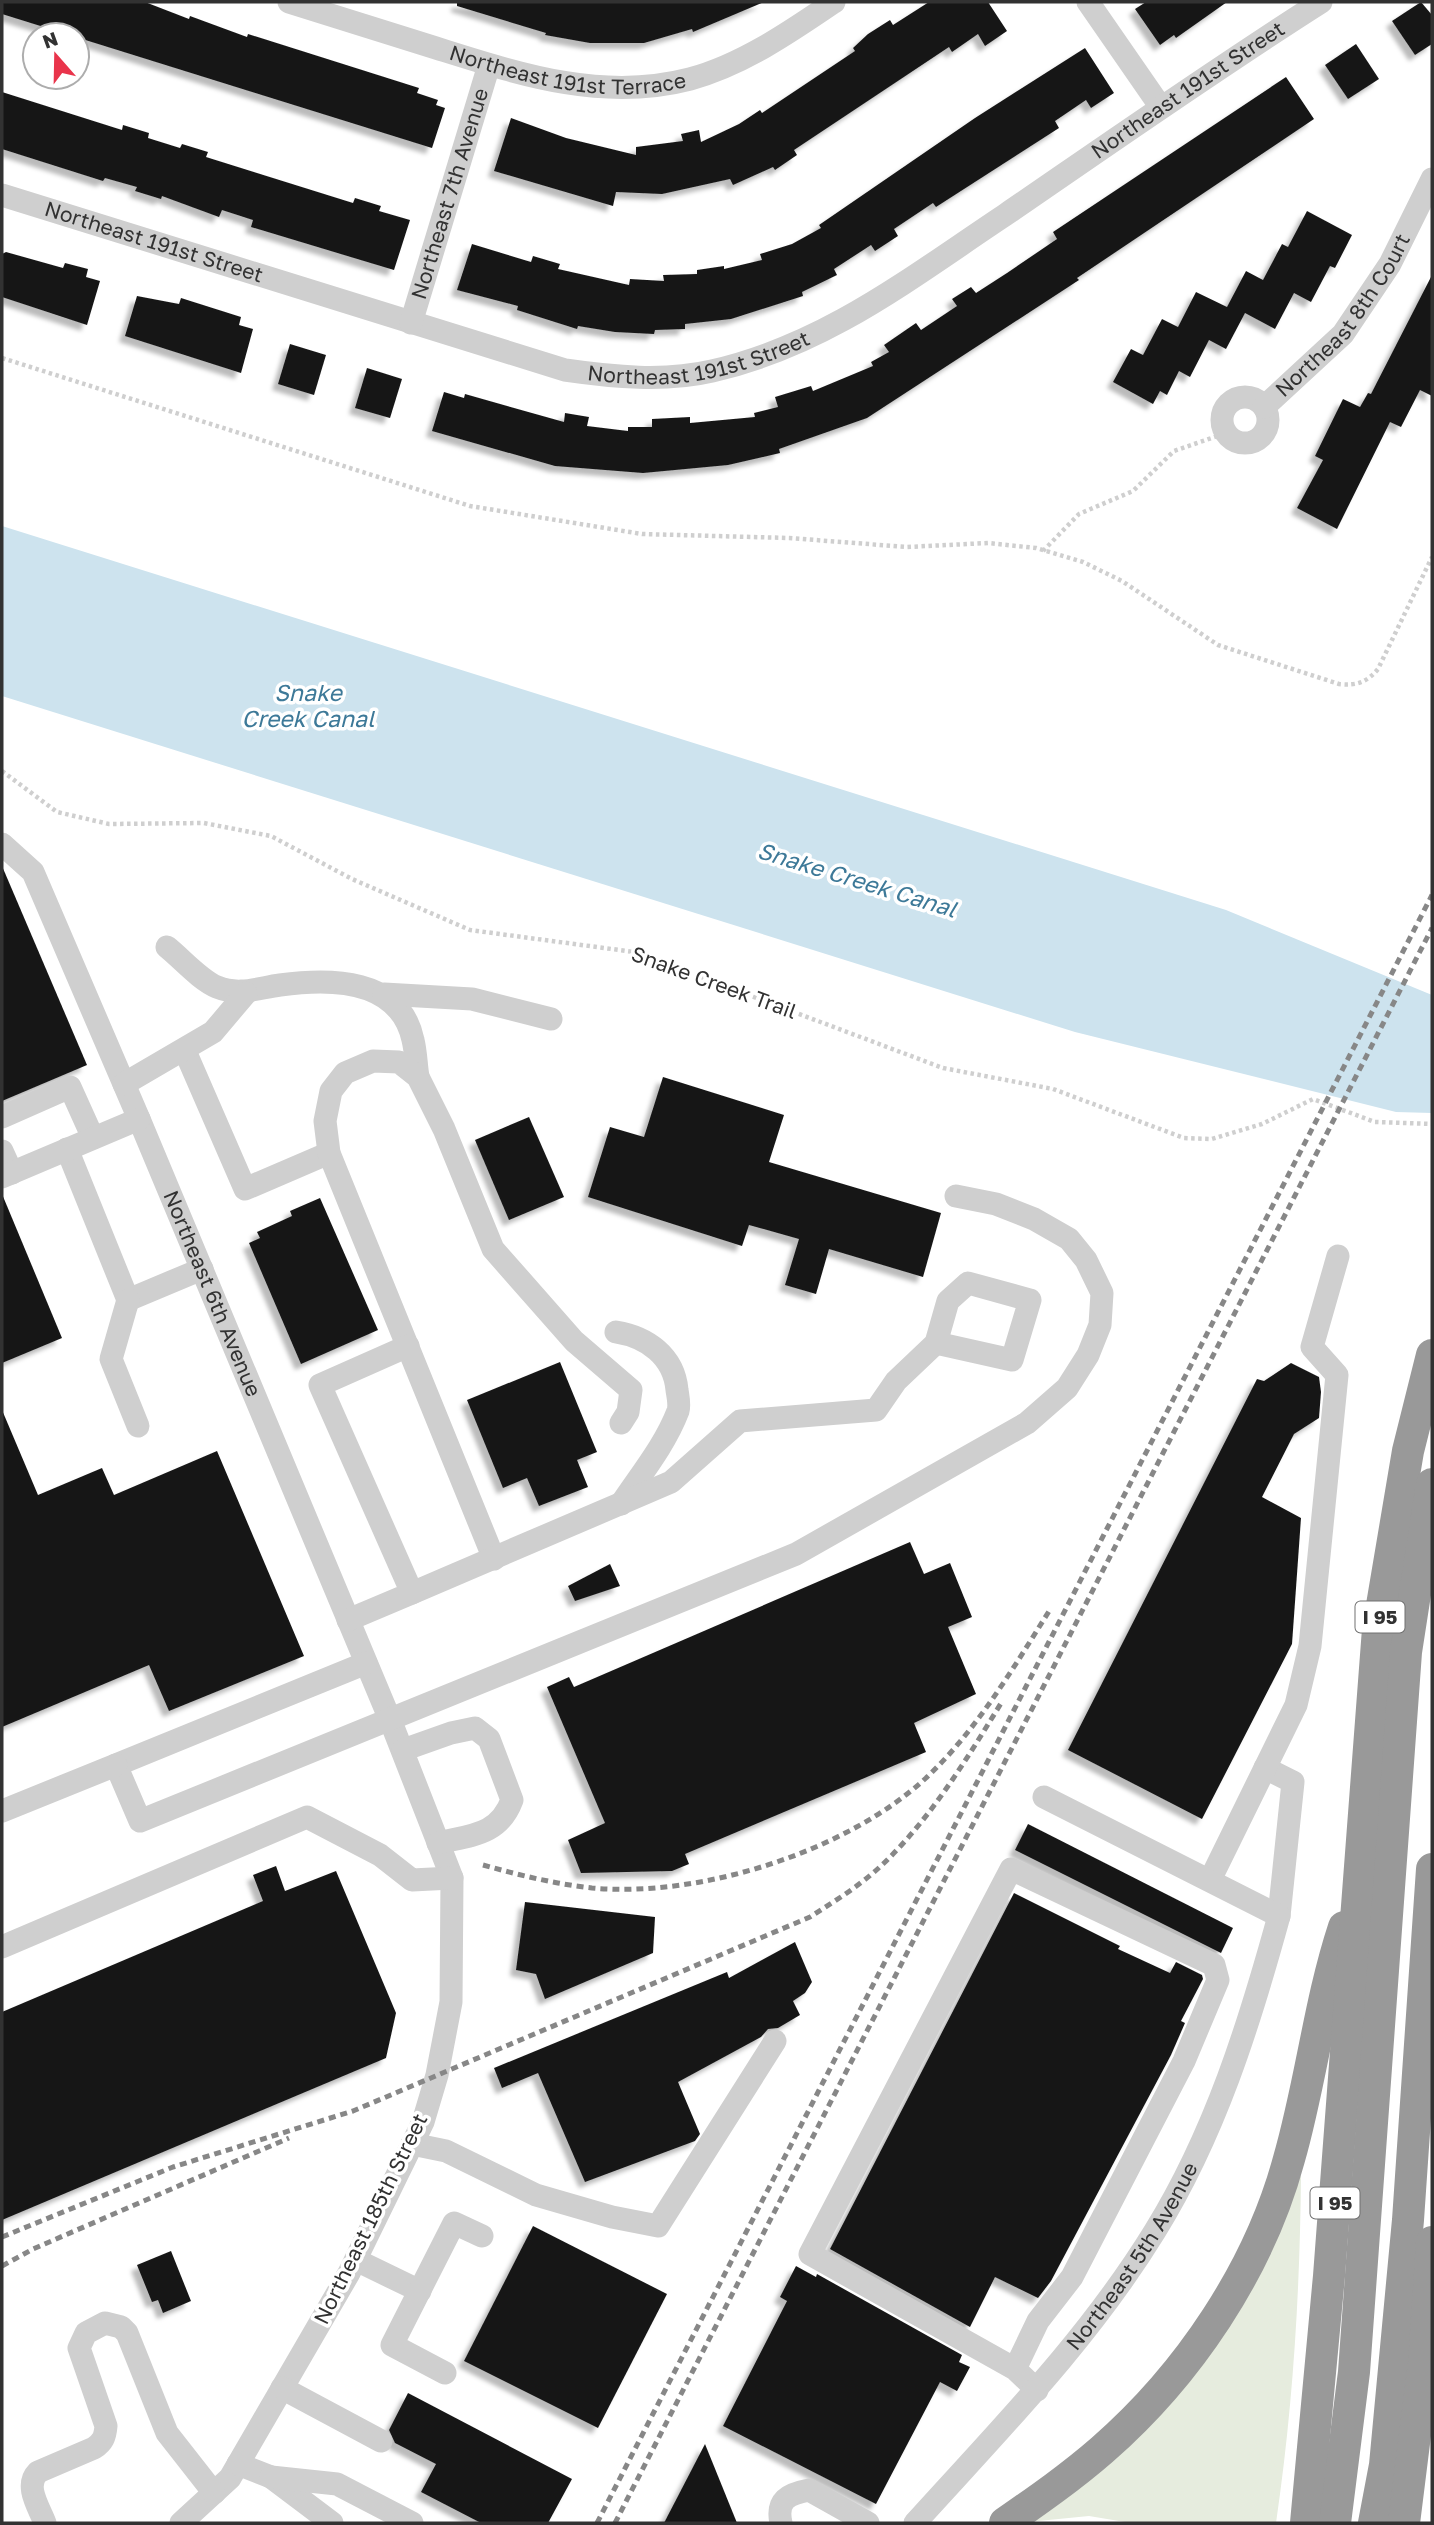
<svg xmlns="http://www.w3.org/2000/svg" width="1434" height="2525" font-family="'Golos Text',sans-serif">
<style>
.green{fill:#e6ecde}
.water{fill:#cde3ee}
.building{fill:#191919;filter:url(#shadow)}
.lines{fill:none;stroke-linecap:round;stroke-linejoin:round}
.path{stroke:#cfcfcf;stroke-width:4.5;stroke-dasharray:3.5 3.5;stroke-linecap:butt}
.minor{stroke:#cfcfcf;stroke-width:23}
.highway{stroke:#999;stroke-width:32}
.rail{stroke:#878787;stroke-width:5;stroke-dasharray:7 5;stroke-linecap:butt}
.labels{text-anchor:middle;stroke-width:7;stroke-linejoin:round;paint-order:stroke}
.shield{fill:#fff;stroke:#707070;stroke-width:2}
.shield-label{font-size:19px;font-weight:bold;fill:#323232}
.street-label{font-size:21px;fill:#323232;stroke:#fff}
.water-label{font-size:23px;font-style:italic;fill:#3d7998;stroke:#fff}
</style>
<defs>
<filter id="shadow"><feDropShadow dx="-6" dy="6" stdDeviation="2" flood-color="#0004"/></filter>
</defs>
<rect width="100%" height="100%" fill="#fff"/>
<!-- green -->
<path class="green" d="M1301,2175C1300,2291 1293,2408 1276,2523H1131L1089,2516L1018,2523L1080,2483L1292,2193Z"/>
<!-- water -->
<path class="water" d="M2,526L1226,910L1432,995V1113L1396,1112L1075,1032L2,696Z"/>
<!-- building -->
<g class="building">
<path d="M2,2H145L189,19L190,16L247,37L248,34L419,88L417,93L438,100L436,105L445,108L432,148L2,14Z"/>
<path d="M457,2H764L693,32L692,29L644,43H590L545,35L546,33L457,6Z"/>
<path d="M929,2H988L1007,31L985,46L978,34L952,52L949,47L794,150L797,155L775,170L773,167L733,185L730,179L662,194L616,192L613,206L494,171L511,118L566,138L636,155V147L683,141L681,134L699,130L701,142L739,124L760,110L762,113L855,51L853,48L868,34L890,20L893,25Z"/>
<path d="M1146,2H1227L1176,38L1174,35L1160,45L1135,9Z"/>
<path d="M1421,2L1432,15V44L1415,55L1392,21Z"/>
<path d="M1356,44L1379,79L1348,99L1325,65Z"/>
<path d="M1085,48L1114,93L1091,108L1086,100L1055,121L1059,128L936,207L933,203L894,229L898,236L875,251L871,245L834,269L837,275L802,292L803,296L731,319L685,324V329L655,330L654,334L615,332L578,326L577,329L517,310L518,306L457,290L472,244L531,262L533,256L560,264L558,269L629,285L630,279L664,281L663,275L697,274V270L724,266V269L762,260L760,254L792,244L821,228L819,225L975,118Z"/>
<path d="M1286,77L1314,119L1077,278L1079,280L867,418L779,449L780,453L728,465L643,473L555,466L432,431L444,392L464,398L465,394L564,422L565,413L589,417L587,426L628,431V427H652V419L690,417V423L755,417L754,413L778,407L775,397L811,386L813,391L873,366L871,362L889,352L884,345L916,323L921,330L957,306L952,299L971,287L976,293L1007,273L1057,239L1053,232Z"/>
<path d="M2,92L122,130L123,125L149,133L148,138L180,148L182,144L208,152L206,157L353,203L355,198L381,206L379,211L410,220L394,270L251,227L253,220L222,210L219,217L162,196L161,199L135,191L137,187L105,178L103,181L2,149Z"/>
<path d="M1307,211L1352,235L1335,268L1330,266L1311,302L1294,293L1275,329L1245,313L1226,349L1209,340L1190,377L1179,371L1167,395L1160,391L1153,404L1113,382L1131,349L1143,355L1162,319L1178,327L1196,292L1227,307L1246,271L1263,280L1282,244L1288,247Z"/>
<path d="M6,252L63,268L65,263L88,269L86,277L100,281L87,325L2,297V254Z"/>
<path d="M1432,275V396L1420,390L1401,427L1390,422L1337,529L1297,508L1323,460L1315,456L1343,399L1360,407L1368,393L1371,394Z"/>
<path d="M137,296L179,304L181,298L241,317L239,325L253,329L241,373L125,336Z"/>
<path d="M290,344L326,355L314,395L278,384Z"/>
<path d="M367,368L402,379L390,418L355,408Z"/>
<path d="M2,866L87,1065L2,1101Z"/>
<path d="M663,1077L784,1115L769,1162L941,1213L923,1277L829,1249L816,1294L785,1285L799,1239L749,1225L742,1246L588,1197L610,1127L644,1137Z"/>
<path d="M529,1117L564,1197L509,1220L475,1140Z"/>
<path d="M2,1194L62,1338L2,1363Z"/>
<path d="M320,1198L378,1330L301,1364L249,1243L260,1238L257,1232L292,1216L290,1211Z"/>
<path d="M560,1362L597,1452L577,1460L588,1487L539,1506L527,1478L503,1488L467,1400Z"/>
<path d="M1291,1363L1319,1377L1321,1392L1319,1418L1294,1434L1262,1497L1301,1518L1292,1644L1202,1819L1068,1750L1257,1379L1264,1381Z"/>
<path d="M2,1410L38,1495L102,1468L114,1495L217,1451L304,1656L169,1711L149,1665L2,1727Z"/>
<path d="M910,1542L924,1574L950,1563L972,1617L948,1627L976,1694L914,1723L926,1752L685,1854L689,1864L672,1871L581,1873L568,1840L605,1823L547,1687L569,1677L574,1687Z"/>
<path d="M610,1564L620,1586L575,1601L568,1586Z"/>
<path d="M1028,1824L1233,1928L1221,1953L1015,1850Z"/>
<path d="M276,1866L285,1891L336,1871L396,2013L386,2058L2,2220V2012L263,1901L253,1875Z"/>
<path d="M1014,1893L1120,1946L1118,1949L1170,1973L1176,1962L1202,1975L1203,1979L1181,2021L1185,2023L1171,2055L1051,2281L1038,2298L995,2277L970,2327L830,2249Z"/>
<path d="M525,1902L655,1917L653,1953L545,1999L536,1974L516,1970Z"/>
<path d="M795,1942L812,1982L805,1993L793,2001L800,2015L778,2028L768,2029L761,2037L678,2082L700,2134L695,2141L585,2182L538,2073L502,2088L494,2068L727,1972L729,1978Z"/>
<path d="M533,2226L667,2294L598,2428L464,2361Z"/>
<path d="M171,2251L191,2301L163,2313L158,2300L152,2302L137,2265Z"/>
<path d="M796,2266L816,2277L817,2274L962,2355L959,2362L970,2367L957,2391L940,2382L876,2504L723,2426L787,2301L780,2297Z"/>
<path d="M408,2393L572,2479L548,2523H481L421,2492L436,2464L395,2443L389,2430Z"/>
<path d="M705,2444L737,2523H664Z"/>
</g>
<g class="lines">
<!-- path -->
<g class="path">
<path d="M2,358L470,506L642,534L789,538L907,547L988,543L1036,548L1083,562L1122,581L1218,645L1339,684C1357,686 1367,682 1378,669L1432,557"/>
<path d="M1043,551L1079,514L1133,491L1174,451L1226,433"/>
<path d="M2,771L57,812L109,824L204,823L271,836L352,879L470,930L634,952L943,1068L1053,1089L1184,1138L1212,1139L1262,1124L1313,1099L1375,1122L1432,1124"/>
</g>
<!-- minor -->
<g class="minor">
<path id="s1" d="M289,2C338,17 387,33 436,48C519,74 602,102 690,79C742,65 790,32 834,2"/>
<path d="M1088,2L1160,106"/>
<path id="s2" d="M2,195L565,370C613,377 665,382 712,371C826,345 910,278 1005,215C1110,143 1214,70 1321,2"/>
<path id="s3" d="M411,323L489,65"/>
<circle cx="1245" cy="420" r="23"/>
<path id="s4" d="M1264,407L1343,334L1390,264L1432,179"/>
<path id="s5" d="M2,844L33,872L139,1119L391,1722L452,1878L451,2002L437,2075L423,2122L349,2273L230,2478L181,2523"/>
<path d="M167,947C182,959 200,980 217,987C239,996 258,988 280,985C330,978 400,978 413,1040C416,1052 416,1065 418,1077"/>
<path d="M384,994L472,999L551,1019"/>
<path d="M185,1051L245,1189L329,1153"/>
<path d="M124,1084L213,1032L246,993"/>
<path d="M2,1117L70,1087L93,1138"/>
<path d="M67,1149L128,1300L202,1269"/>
<path d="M2,1151L12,1173"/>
<path d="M2,1177L139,1119"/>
<path d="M128,1300L111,1359L138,1426"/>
<path d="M616,1332C647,1337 674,1356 677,1390C678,1397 680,1405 678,1411C665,1445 641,1474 621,1504"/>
<path d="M494,1559L329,1153L325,1121L331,1091L345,1073L373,1061L399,1062L418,1077L444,1129L493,1249L574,1341L631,1390L628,1412L621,1423"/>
<path d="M412,1593L671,1482L740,1421L876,1410L896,1381L936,1343L1012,1360L1030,1300L968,1283L948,1301L936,1343"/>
<path d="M348,1620L412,1593L320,1385L408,1346"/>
<path d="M366,1663L116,1765L140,1821L796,1554L1027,1423L1067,1388L1088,1355L1100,1325L1102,1293L1086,1260L1069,1239L1034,1219L996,1204L956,1196"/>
<path d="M403,1750L451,1733L475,1728L489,1739L512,1800C499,1835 472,1835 438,1843"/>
<path d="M1265,1768L1293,1782L1279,1916"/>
<path d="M2,1811L116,1765"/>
<path d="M1210,1880L1296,1705L1310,1646L1337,1375L1312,1347L1338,1256"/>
<path d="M2,1947L307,1817L380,1855L412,1880L452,1878"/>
<path d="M412,2144L446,2151L536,2195L612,2217L658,2226L775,2041"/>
<path d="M356,2260L420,2291"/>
<path d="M1015,2369L810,2254L1011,1869L1214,1965L1218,1980L1184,2061L1072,2277L1038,2321L1015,2369L1037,2390"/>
<path d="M445,2373L392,2345L454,2223L482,2236"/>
<path d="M282,2388L381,2441"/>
<path d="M238,2464L271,2477L332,2523"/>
<path d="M271,2477L337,2484L412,2523"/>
<path d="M45,2523C39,2507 24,2486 38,2472L94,2448C103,2442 105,2437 106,2426L79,2348L86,2333L105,2323L121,2327L127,2333L167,2433L214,2493"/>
<path d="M781,2523C776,2500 788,2494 809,2490L868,2523"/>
<path id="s6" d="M915,2523C1000,2429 1088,2340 1155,2231C1215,2134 1249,2025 1279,1916L1044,1797"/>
</g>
<!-- highway -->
<g class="highway">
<path d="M1005,2523C1038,2500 1071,2477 1102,2450C1188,2375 1259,2270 1289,2159C1311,2083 1319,2003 1344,1927"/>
<path d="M1306,2523L1329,2276L1378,1629L1408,1451L1432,1355"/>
<path d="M1335,2523L1354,2372L1406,1652L1432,1484"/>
<path d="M1374,2523L1385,2465L1408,2220L1432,1869"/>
<path d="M1404,2523L1424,2363L1432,2242"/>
</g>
<!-- rail -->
<g class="rail">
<path d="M483,1865C519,1875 555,1884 592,1888C699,1898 846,1852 926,1778C977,1730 1014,1667 1051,1608"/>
<path d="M2,2237L173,2167L353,2111L810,1917C835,1901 861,1885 883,1864C932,1817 968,1757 1003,1700"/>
<path d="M2,2266L33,2249L289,2138"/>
<path d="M597,2523L1432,895"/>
<path d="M615,2523L1432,928"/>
</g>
</g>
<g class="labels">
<!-- shield labels -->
<g class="shield">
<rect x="1355.5" y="1601.5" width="49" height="31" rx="5"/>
<rect x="1310.5" y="2187.5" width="49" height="31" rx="5"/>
</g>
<g class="shield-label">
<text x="1380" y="1624">I 95</text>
<text x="1335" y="2210">I 95</text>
</g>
<!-- street labels -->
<g class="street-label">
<text dy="7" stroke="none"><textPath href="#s1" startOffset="289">Northeast 191st Terrace</textPath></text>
<text dy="7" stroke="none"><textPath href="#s2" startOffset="1293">Northeast 191st Street</textPath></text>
<text dy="7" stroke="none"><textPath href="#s3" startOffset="135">Northeast 7th Avenue</textPath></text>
<text dy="7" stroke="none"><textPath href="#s2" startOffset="159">Northeast 191st Street</textPath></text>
<text dy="7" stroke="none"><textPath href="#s4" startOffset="122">Northeast 8th Court</textPath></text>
<text dy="7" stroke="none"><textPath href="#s2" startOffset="726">Northeast 191st Street</textPath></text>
<text transform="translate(714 983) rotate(20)" y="7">Snake Creek Trail</text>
<text dy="7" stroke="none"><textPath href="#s5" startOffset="500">Northeast 6th Avenue</textPath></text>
<text transform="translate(371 2219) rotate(-64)" y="7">Northeast 185th Street</text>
<text dy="7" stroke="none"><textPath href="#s6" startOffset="345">Northeast 5th Avenue</textPath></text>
</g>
<!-- water labels -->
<g class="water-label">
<text x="308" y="701">Snake<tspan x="308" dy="26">Creek Canal</tspan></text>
<text transform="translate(857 880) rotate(17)" y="8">Snake Creek Canal</text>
</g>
</g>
<!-- border -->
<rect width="1434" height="2525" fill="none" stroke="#323232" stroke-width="7"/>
<!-- north arrow -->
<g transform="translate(56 56) rotate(340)"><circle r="33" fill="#ffffff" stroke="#adadad" stroke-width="2"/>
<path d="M0-5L12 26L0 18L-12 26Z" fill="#e9344b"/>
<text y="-10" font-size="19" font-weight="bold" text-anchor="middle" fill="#323232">N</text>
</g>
</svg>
